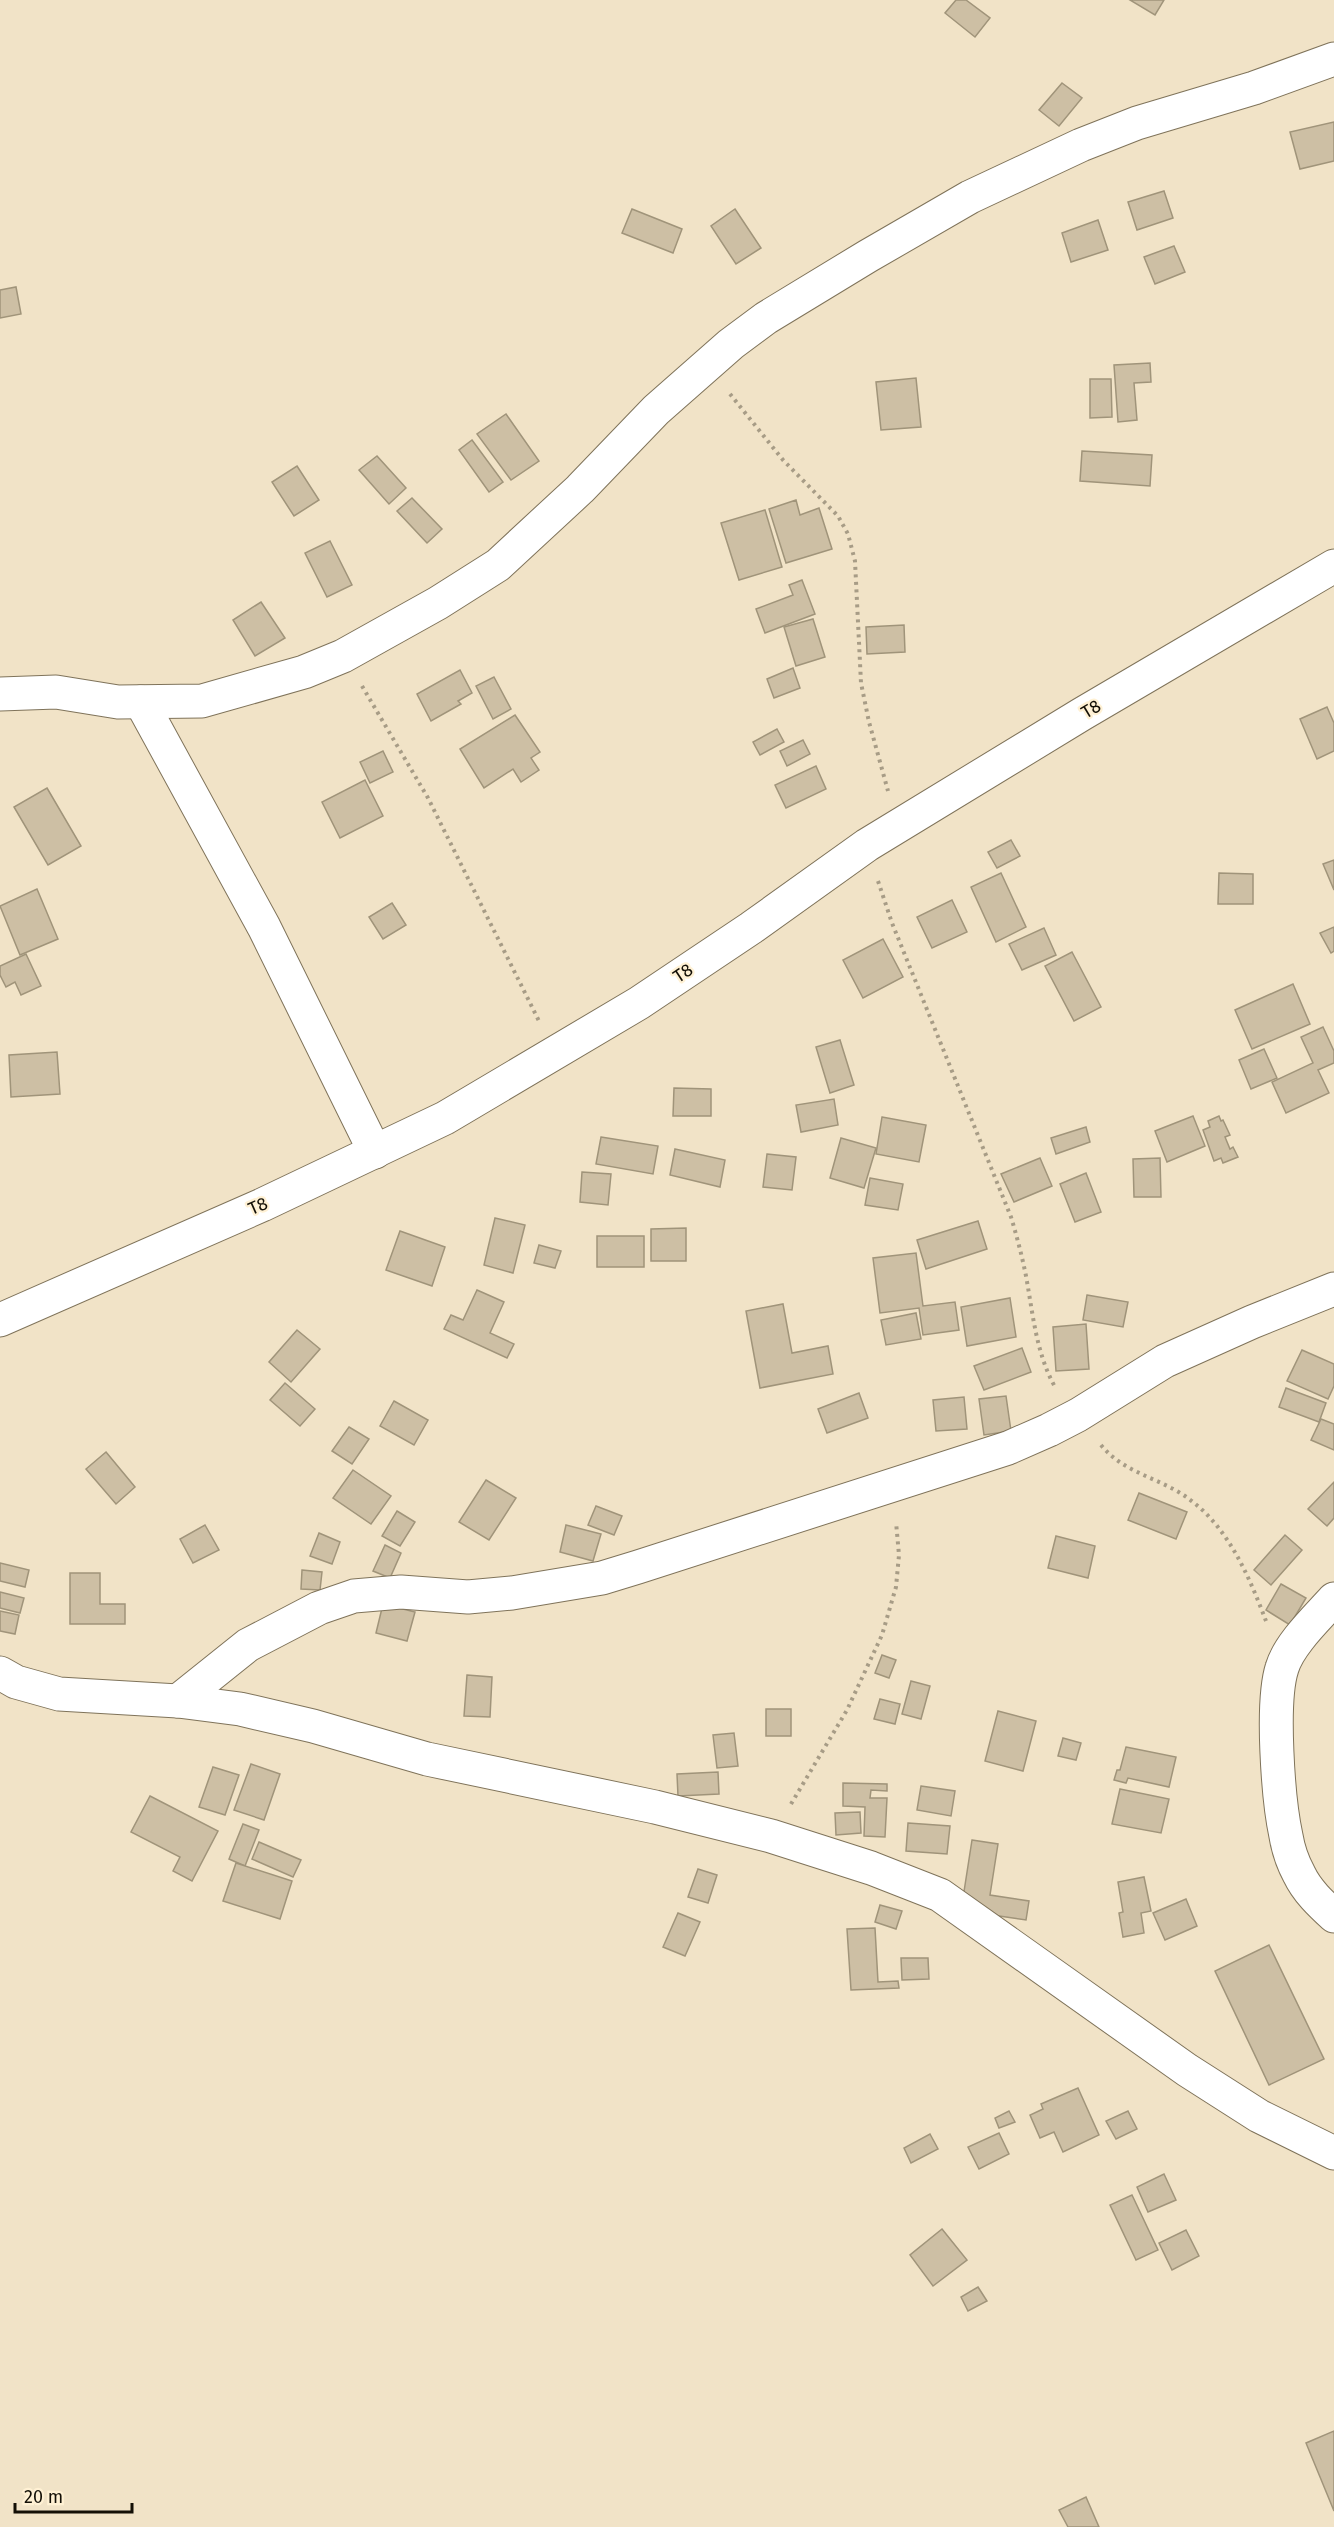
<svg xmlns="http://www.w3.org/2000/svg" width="1334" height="2527" font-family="'Fira Sans',sans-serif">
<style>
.building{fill:#cdbfa4;stroke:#a0947a;stroke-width:1.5}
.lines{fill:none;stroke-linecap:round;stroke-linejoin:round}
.minor-casing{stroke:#7f735a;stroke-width:35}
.tertiary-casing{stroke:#7f735a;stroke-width:35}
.path{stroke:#a79c86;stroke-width:4;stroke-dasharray:3 4.5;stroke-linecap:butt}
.minor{stroke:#fff;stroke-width:33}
.tertiary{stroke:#fff;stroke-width:33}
.labels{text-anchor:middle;stroke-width:4.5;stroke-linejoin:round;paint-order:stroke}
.street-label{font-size:18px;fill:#130f06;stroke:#fff1d4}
</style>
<rect width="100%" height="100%" fill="#f1e3c7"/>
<!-- building -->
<g class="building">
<path d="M956,0H966L990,18L975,37L945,13Z"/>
<path d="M1130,0H1164L1155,15Z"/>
<path d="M1062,83L1082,98L1059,126L1039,110Z"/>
<path d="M1334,122V161L1300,169L1290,132Z"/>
<path d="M1164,191L1173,218L1137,230L1128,202Z"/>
<path d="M632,209L682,229L673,253L622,233Z"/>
<path d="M735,209L761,248L736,264L711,226Z"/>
<path d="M1098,220L1108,250L1071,262L1062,233Z"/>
<path d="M1174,246L1185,272L1155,284L1144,257Z"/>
<path d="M16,287L21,314L0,318V290Z"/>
<path d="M1150,363L1151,382L1134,383L1137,420L1118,422L1114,365Z"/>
<path d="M916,378L921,427L881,430L876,382Z"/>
<path d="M1090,379H1111L1112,417L1090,418Z"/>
<path d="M506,414L539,461L511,480L477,434Z"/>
<path d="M472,440L503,482L489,492L459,450Z"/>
<path d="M1082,451L1152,455L1150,486L1080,481Z"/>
<path d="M377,456L406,488L389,504L359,470Z"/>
<path d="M297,466L319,500L294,516L272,482Z"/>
<path d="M412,498L442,529L427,543L397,511Z"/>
<path d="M796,500L800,515L819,508L832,549L786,563L769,509Z"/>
<path d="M765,510L782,567L739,580L721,523Z"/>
<path d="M330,541L352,585L327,597L305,553Z"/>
<path d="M802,580L815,614L765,633L756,609L793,595L789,585Z"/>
<path d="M261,602L285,638L255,656L233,620Z"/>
<path d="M813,619L825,657L796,666L784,627Z"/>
<path d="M904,625L905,652L867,654L866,627Z"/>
<path d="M793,668L800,688L774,698L767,679Z"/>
<path d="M460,670L472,693L458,701L461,704L431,721L417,694Z"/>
<path d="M494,677L511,709L493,719L476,686Z"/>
<path d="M1327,707L1334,723V751L1317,759L1300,719Z"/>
<path d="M515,715L540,752L531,758L539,770L521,782L513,769L484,788L460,749Z"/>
<path d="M777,729L784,742L760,755L753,742Z"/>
<path d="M803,740L810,754L787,766L780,751Z"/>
<path d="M383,751L393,772L370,783L360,762Z"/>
<path d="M816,766L826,789L786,808L775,785Z"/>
<path d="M365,780L383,816L340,838L322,802Z"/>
<path d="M47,788L81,846L48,865L14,807Z"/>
<path d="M1011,840L1020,856L997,868L988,852Z"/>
<path d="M1334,860V890L1323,864Z"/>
<path d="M1001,873L1026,927L996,942L971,887Z"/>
<path d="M1219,873L1253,874V904H1218Z"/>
<path d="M37,889L58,939L20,955L0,906Z"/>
<path d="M952,900L967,932L932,948L917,917Z"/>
<path d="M392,903L406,925L383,939L369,917Z"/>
<path d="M1334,927V951L1331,953L1320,933Z"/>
<path d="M1044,928L1056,955L1022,970L1009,944Z"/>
<path d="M883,939L903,977L863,998L843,960Z"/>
<path d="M1072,952L1101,1007L1074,1021L1045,966Z"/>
<path d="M26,954L41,986L21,995L15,982L6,987L0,975V966Z"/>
<path d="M1293,984L1310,1024L1252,1049L1235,1010Z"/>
<path d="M1323,1027L1334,1051V1063L1318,1070L1329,1093L1286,1113L1272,1082L1313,1063L1301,1037Z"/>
<path d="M840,1040L854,1085L830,1093L816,1047Z"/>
<path d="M1264,1049L1277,1078L1251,1089L1239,1060Z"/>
<path d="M57,1052L60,1094L11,1097L9,1055Z"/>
<path d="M674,1088L711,1089V1116H673Z"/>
<path d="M834,1099L838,1125L801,1132L796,1105Z"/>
<path d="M1193,1116L1205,1146L1167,1162L1155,1131Z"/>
<path d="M1219,1116L1221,1121L1223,1120L1230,1135L1225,1137L1230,1149L1233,1147L1238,1157L1223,1163L1221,1158L1214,1161L1203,1130L1210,1127L1208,1121Z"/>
<path d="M882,1117L926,1125L919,1162L876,1154Z"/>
<path d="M1086,1127L1090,1142L1056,1154L1051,1138Z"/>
<path d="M601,1137L658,1146L653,1174L596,1164Z"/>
<path d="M841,1138L876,1148L864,1188L830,1178Z"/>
<path d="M675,1149L725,1160L720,1187L670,1175Z"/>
<path d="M767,1154L796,1157L792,1190L763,1187Z"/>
<path d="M1040,1158L1052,1186L1014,1202L1001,1174Z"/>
<path d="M1160,1158L1161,1197H1134L1133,1159Z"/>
<path d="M582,1172L611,1174L608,1205L580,1202Z"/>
<path d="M1086,1173L1101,1212L1075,1222L1060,1184Z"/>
<path d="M870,1178L903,1184L898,1210L865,1205Z"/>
<path d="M495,1218L525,1225L513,1273L484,1265Z"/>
<path d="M978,1221L987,1249L926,1269L917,1240Z"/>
<path d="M686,1228V1261H651V1229Z"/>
<path d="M400,1231L445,1247L432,1286L386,1270Z"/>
<rect x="597" y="1236" width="47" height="31"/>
<path d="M539,1245L561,1251L555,1268L534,1263Z"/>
<path d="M916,1253L923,1306L955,1302L959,1330L923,1335L919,1308L880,1313L873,1258Z"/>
<path d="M477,1290L504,1302L490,1333L514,1344L507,1358L444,1329L451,1315L463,1320Z"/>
<path d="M1087,1295L1128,1302L1123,1327L1083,1320Z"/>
<path d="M1010,1298L1016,1337L967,1346L961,1307Z"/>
<path d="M783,1304L792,1353L828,1346L833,1374L760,1388L746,1311Z"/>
<path d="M916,1313L921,1339L886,1345L881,1320Z"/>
<path d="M1086,1324L1089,1369L1056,1371L1053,1327Z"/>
<path d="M297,1330L320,1349L291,1382L269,1362Z"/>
<path d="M1022,1348L1031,1372L984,1390L974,1366Z"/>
<path d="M1302,1350L1334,1364V1386L1328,1399L1287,1381Z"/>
<path d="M285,1383L315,1409L300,1426L270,1400Z"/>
<path d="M1286,1388L1326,1403L1319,1422L1279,1407Z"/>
<path d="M859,1393L868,1418L827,1433L818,1409Z"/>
<path d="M1006,1396L1011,1431L984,1435L979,1399Z"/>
<path d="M964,1397L967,1429L936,1431L933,1400Z"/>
<path d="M394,1401L428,1420L414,1445L380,1426Z"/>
<path d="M1321,1419L1334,1424V1450L1311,1440Z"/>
<path d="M349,1427L369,1439L352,1464L332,1451Z"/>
<path d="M106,1452L135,1487L116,1504L86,1469Z"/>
<path d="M353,1470L391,1496L371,1524L333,1498Z"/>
<path d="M486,1480L516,1498L489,1540L459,1522Z"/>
<path d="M1334,1482V1518L1327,1526L1308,1509Z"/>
<path d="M1139,1493L1187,1512L1176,1539L1128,1520Z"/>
<path d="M596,1506L622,1516L614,1535L588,1525Z"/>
<path d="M397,1511L415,1522L400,1546L382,1536Z"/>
<path d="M205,1525L219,1550L193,1563L180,1539Z"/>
<path d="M566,1525L601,1534L593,1561L560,1552Z"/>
<path d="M319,1533L340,1542L332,1564L310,1556Z"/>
<path d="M1285,1535L1302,1550L1271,1585L1254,1570Z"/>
<path d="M1056,1536L1095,1546L1088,1578L1048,1568Z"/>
<path d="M385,1545L401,1553L390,1578L373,1571Z"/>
<path d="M0,1563L29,1570L25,1587L0,1581Z"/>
<path d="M302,1570L322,1572L320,1590L301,1589Z"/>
<path d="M70,1573H100V1604H125V1624H70Z"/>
<path d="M1281,1584L1306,1598L1290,1625L1266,1610Z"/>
<path d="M0,1592L24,1598L20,1613L0,1608Z"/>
<path d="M383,1604L415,1612L407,1641L376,1633Z"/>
<path d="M0,1611L19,1615L15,1634L0,1631Z"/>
<path d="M882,1655L896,1660L889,1678L875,1673Z"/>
<path d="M467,1675L492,1677L490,1717L464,1716Z"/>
<path d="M911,1681L930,1686L921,1719L902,1714Z"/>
<path d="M880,1699L900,1704L895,1724L874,1719Z"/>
<rect x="766" y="1709" width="25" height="27"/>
<path d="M998,1711L1036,1721L1023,1771L985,1761Z"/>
<path d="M734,1733L738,1766L717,1768L713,1735Z"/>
<path d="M1063,1738L1081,1743L1076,1760L1058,1756Z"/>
<path d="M1126,1747L1176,1757L1169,1787L1128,1778L1126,1783L1114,1780L1117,1770H1120Z"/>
<path d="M251,1764L280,1774L264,1820L234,1810Z"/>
<path d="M213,1767L239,1775L225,1815L199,1807Z"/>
<path d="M718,1772L719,1794L678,1796L677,1774Z"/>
<path d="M843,1783L887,1784V1791L871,1790L870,1798H887L885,1837L864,1836L865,1807L843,1806Z"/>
<path d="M921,1786L955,1791L951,1816L917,1810Z"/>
<path d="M1120,1789L1169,1799L1161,1833L1112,1824Z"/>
<path d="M150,1796L218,1831L192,1881L173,1871L180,1857L131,1832Z"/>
<path d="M860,1812L861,1833L836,1835L835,1813Z"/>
<path d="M908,1823L950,1826L947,1854L906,1851Z"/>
<path d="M243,1824L259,1830L245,1866L229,1859Z"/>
<path d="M972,1840L998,1844L990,1895L1029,1901L1026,1920L972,1912L963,1898Z"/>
<path d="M259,1842L301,1860L293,1877L252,1859Z"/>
<path d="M236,1863L292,1881L280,1919L223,1901Z"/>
<path d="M698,1869L717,1875L708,1903L688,1897Z"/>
<path d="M1144,1877L1151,1911L1141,1913L1144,1933L1123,1937L1119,1913L1123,1912L1118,1882Z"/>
<path d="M1186,1899L1197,1926L1165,1940L1153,1913Z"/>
<path d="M880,1905L902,1911L896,1929L875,1922Z"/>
<path d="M678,1913L700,1922L685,1956L663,1947Z"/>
<path d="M875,1928L878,1982L898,1981L899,1988L851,1990L847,1929Z"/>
<path d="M1269,1945L1324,2059L1269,2085L1215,1971Z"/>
<path d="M901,1958H928L929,1979L902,1980Z"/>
<path d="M1078,2088L1099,2135L1063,2152L1054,2132L1040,2138L1030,2115L1043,2109L1041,2104Z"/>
<path d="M1009,2111L1015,2122L999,2128L995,2118Z"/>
<path d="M1128,2111L1137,2129L1116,2139L1106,2121Z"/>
<path d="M999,2133L1009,2154L979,2169L968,2147Z"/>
<path d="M930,2134L938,2149L911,2163L904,2148Z"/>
<path d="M1164,2174L1176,2200L1148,2212L1137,2187Z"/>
<path d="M1132,2195L1158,2250L1136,2260L1110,2205Z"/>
<path d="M942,2229L967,2260L933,2286L910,2255Z"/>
<path d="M1186,2230L1199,2256L1172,2270L1159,2243Z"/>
<path d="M978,2287L987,2301L968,2311L961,2297Z"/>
<path d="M1334,2431V2511L1306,2443Z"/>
<path d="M1086,2497L1099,2527H1068L1059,2510Z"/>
</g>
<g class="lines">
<!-- minor casing -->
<g class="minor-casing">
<g id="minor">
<path d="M0,694L56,692L118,702L202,701L304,672L343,656L438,603L498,565L580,489L656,410L731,344L766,318L868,256L970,197L1081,145L1137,123L1254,88L1334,59"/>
<path d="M141,702L264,927L375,1152"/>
<path d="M1334,1599C1318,1617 1289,1644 1282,1668C1271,1702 1278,1799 1286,1836C1288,1848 1293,1863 1299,1874C1307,1891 1321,1904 1334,1916"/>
<path d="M0,1673L16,1682L59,1694L178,1701L240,1709L313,1726L427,1759L655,1807L771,1836L871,1868L940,1895L1187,2070L1259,2116L1334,2153"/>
<path d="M178,1701L248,1645L319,1608L354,1596L401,1592L468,1597L512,1593L602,1578L638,1567L1008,1448L1049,1430L1078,1415L1165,1361L1252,1322L1334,1289"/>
</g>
</g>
<!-- tertiary casing -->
<g class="tertiary-casing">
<path id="tertiary" d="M0,1320L262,1205L445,1118L639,1003L751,928L867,845L1082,714L1334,566"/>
</g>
<!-- path -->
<g class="path">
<path d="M730,394L783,460L838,516L848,534L855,561L861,683L869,722L888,791"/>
<path d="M362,686L428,798L539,1021"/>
<path d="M878,881L892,923L1011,1217C1017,1237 1022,1256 1026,1276C1033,1314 1036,1353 1055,1387"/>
<path d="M1101,1445C1120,1469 1150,1476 1175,1490C1224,1517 1247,1571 1266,1621"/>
<path d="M791,1804L847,1710L882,1635L896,1587L899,1555L896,1522"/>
</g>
<!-- minor -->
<use href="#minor" class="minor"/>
<!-- tertiary -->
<use href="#tertiary" class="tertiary"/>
</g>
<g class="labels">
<!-- street labels -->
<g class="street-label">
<text transform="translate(1091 709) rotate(-31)" y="6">T8</text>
<text transform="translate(683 973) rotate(-34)" y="6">T8</text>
<text transform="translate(258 1206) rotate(-24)" y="6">T8</text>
</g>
</g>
<!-- scale -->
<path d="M15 2503v9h117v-9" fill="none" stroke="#130f06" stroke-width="3"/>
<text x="24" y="2503" font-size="18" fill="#130f06" stroke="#fff1d4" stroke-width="4.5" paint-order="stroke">20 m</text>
</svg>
